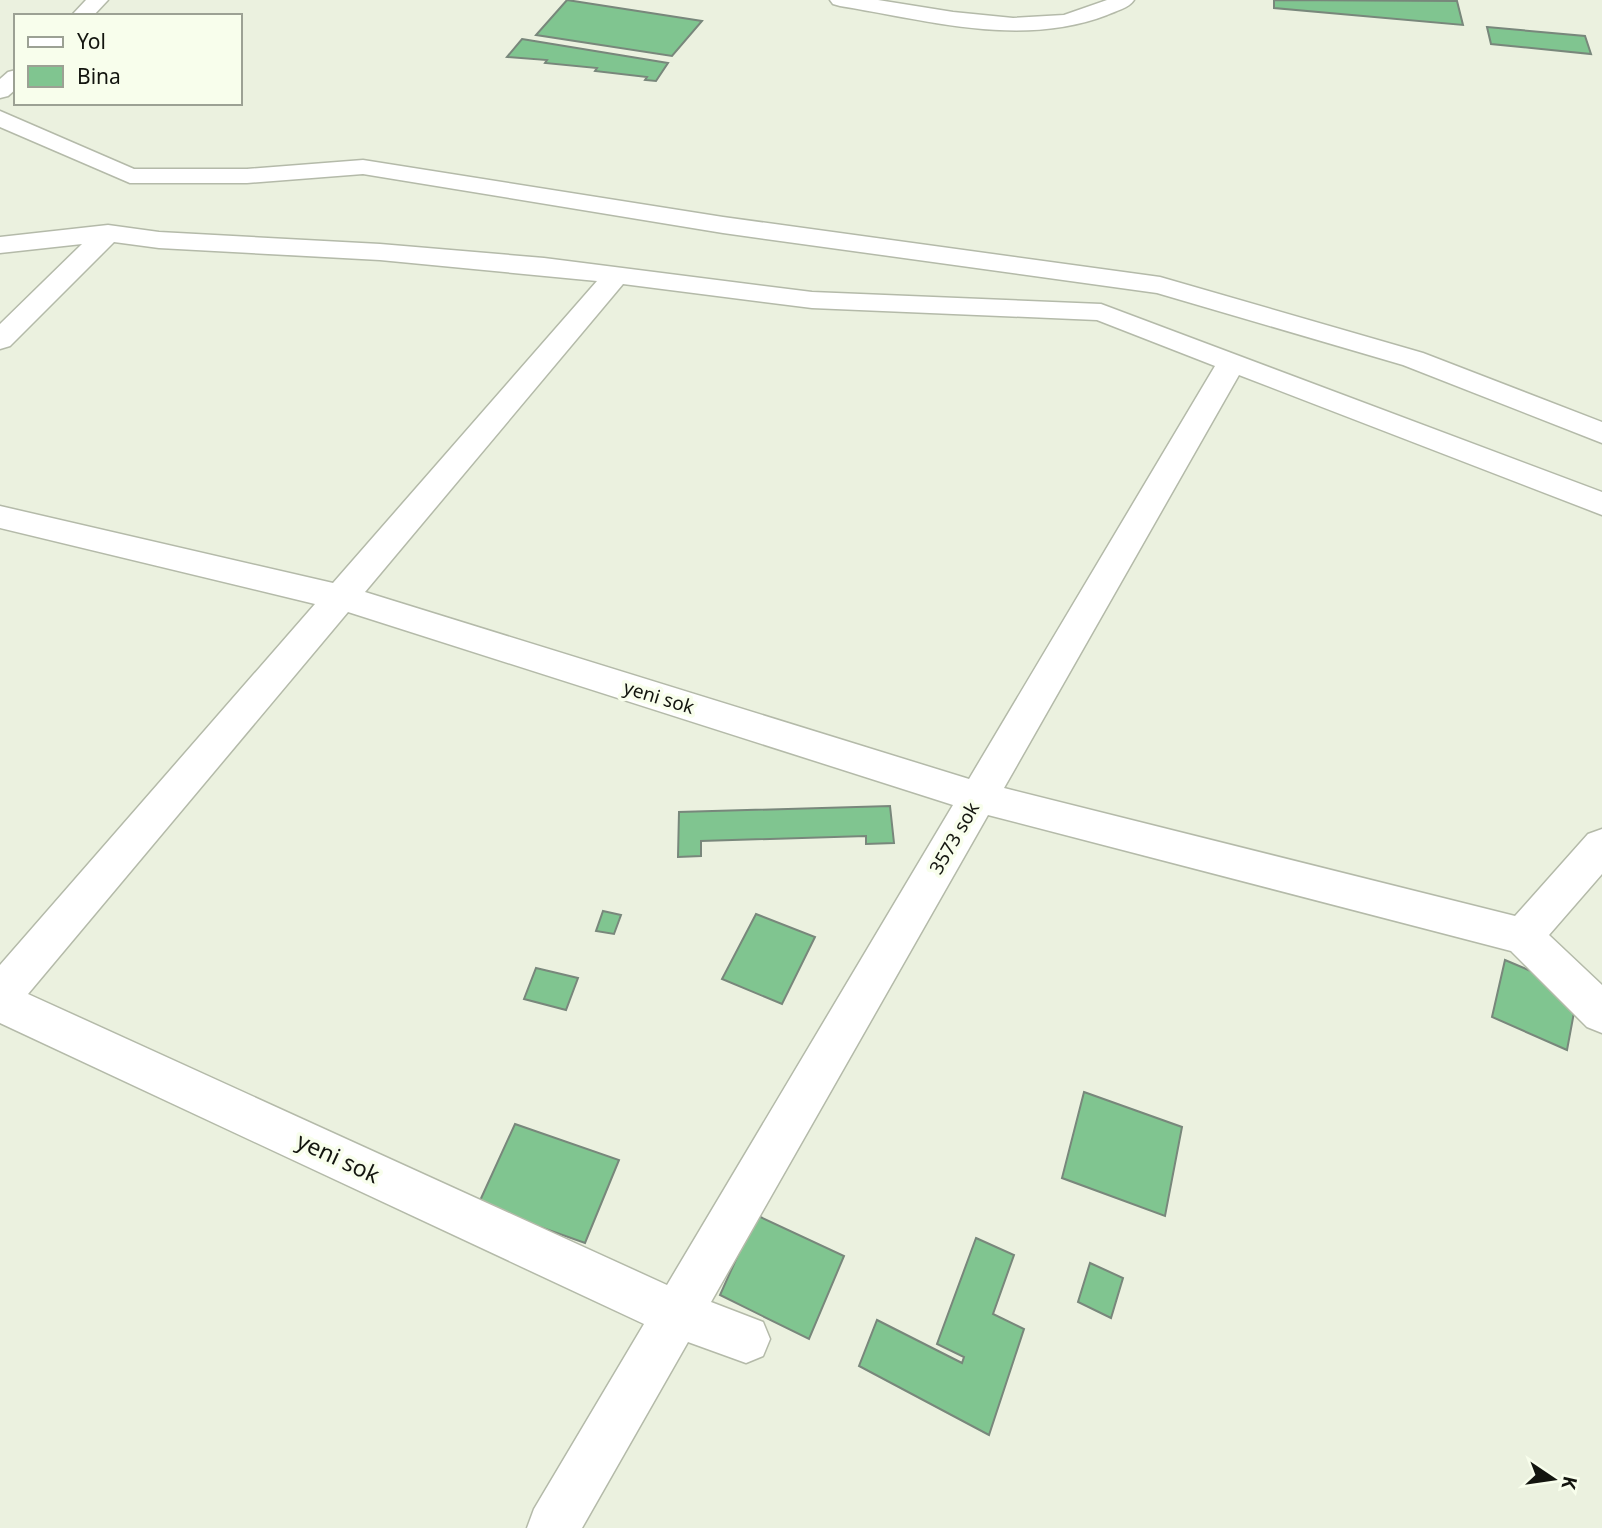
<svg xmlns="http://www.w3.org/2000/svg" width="1602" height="1528" font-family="'Noto Sans',sans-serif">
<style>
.building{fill:#80c590;stroke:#78877b;stroke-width:2}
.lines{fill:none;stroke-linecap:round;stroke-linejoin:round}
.street-casing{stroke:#b4baa9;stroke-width:3}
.street{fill:#fff;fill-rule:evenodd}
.labels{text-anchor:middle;stroke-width:7;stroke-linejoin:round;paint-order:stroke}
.street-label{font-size:19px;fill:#13150f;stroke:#f8feec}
.near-street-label{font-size:23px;fill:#13150f;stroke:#f8feec}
</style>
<rect width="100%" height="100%" fill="#ebf1df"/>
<!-- building -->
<g class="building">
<path d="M567,0L702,21L672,56L536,35Z"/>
<path d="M1274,0L1457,1L1463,25L1274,8Z"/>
<path d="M1487,27L1585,36L1591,54L1491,44Z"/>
<path d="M522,39L668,63L656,81L645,80L647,77L595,71L597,68L545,63L547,60L507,57Z"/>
<path d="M890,806L894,843L866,844V836L701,841V856L678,857L679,812Z"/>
<path d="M603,911L621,915L614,934L596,931Z"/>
<path d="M756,914L815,937L782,1004L722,979Z"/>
<path d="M1505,960L1578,991L1567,1050L1492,1017Z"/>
<path d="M536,968L578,978L566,1010L524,999Z"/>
<path d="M1084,1092L1182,1127L1165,1216L1062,1178Z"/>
<path d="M515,1124L619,1160L585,1243L478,1205Z"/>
<path d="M756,1215L844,1256L809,1339L720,1295Z"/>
<path d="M976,1238L1014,1255L993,1314L1024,1329L989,1435L859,1366L877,1320L962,1363L964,1357L937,1344Z"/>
<path d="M1090,1263L1123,1278L1111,1318L1078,1302Z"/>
</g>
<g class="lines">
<!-- street casing -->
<g class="street-casing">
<g id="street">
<path d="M86,0H108L93,16H71Z"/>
<path d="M830,0H878L953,12L1013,18L1064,15L1107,0H1134C1129,8 1116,11 1107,15C1021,48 927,20 840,6L833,4Z"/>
<path d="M16,70V89L8,96L0,98V79L8,72Z"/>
<path d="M0,111L134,169H247L363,160L723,217L1160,277L1423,353L1602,422V443L1403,365L1157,293L723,233L363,174L247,183H130L0,127Z"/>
<path d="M108,225L159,232L380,244L544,258L812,292L1101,304L1602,492V515L1239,375L1004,788L1515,916L1588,834L1602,829V874L1549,935L1602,985V1033L1587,1027L1511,951L988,815L711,1302L763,1322L770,1339L763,1356L746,1363L688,1342L582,1528H527L534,1509L644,1324L0,1023V965L315,604L0,528V506L333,583L597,281L380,260L159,248L114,242L10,346L0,349V324L82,244L0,253V237ZM623,284L812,308L1097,320L1215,366L969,779L365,592ZM348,612L953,805L667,1285L28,994Z"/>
</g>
</g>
<!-- street -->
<use href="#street" class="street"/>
</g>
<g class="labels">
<!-- street labels -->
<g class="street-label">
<text transform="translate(659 697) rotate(17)" y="7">yeni sok</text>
<text transform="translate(954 838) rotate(-60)" y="7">3573 sok</text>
</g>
<!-- near-street labels -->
<g class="near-street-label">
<text transform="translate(338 1158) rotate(25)" y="8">yeni sok</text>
</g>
</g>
<!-- legend -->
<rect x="14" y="14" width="228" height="91" fill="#f8feec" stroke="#9ca194" stroke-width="2"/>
<rect x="28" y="37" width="35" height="10" fill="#ffffff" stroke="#9ca194" stroke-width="2"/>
<text x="77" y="49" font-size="21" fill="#13150f">Yol</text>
<rect x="28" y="66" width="35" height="21" fill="#80c590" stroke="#9ca194" stroke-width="2"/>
<text x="77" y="84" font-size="21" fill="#13150f">Bina</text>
<!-- north arrow -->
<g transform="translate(1553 1479) rotate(103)" stroke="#f8feec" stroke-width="5" paint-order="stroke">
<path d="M0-5L12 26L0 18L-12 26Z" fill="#13150f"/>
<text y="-10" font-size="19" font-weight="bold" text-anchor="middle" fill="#13150f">K</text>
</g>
</svg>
